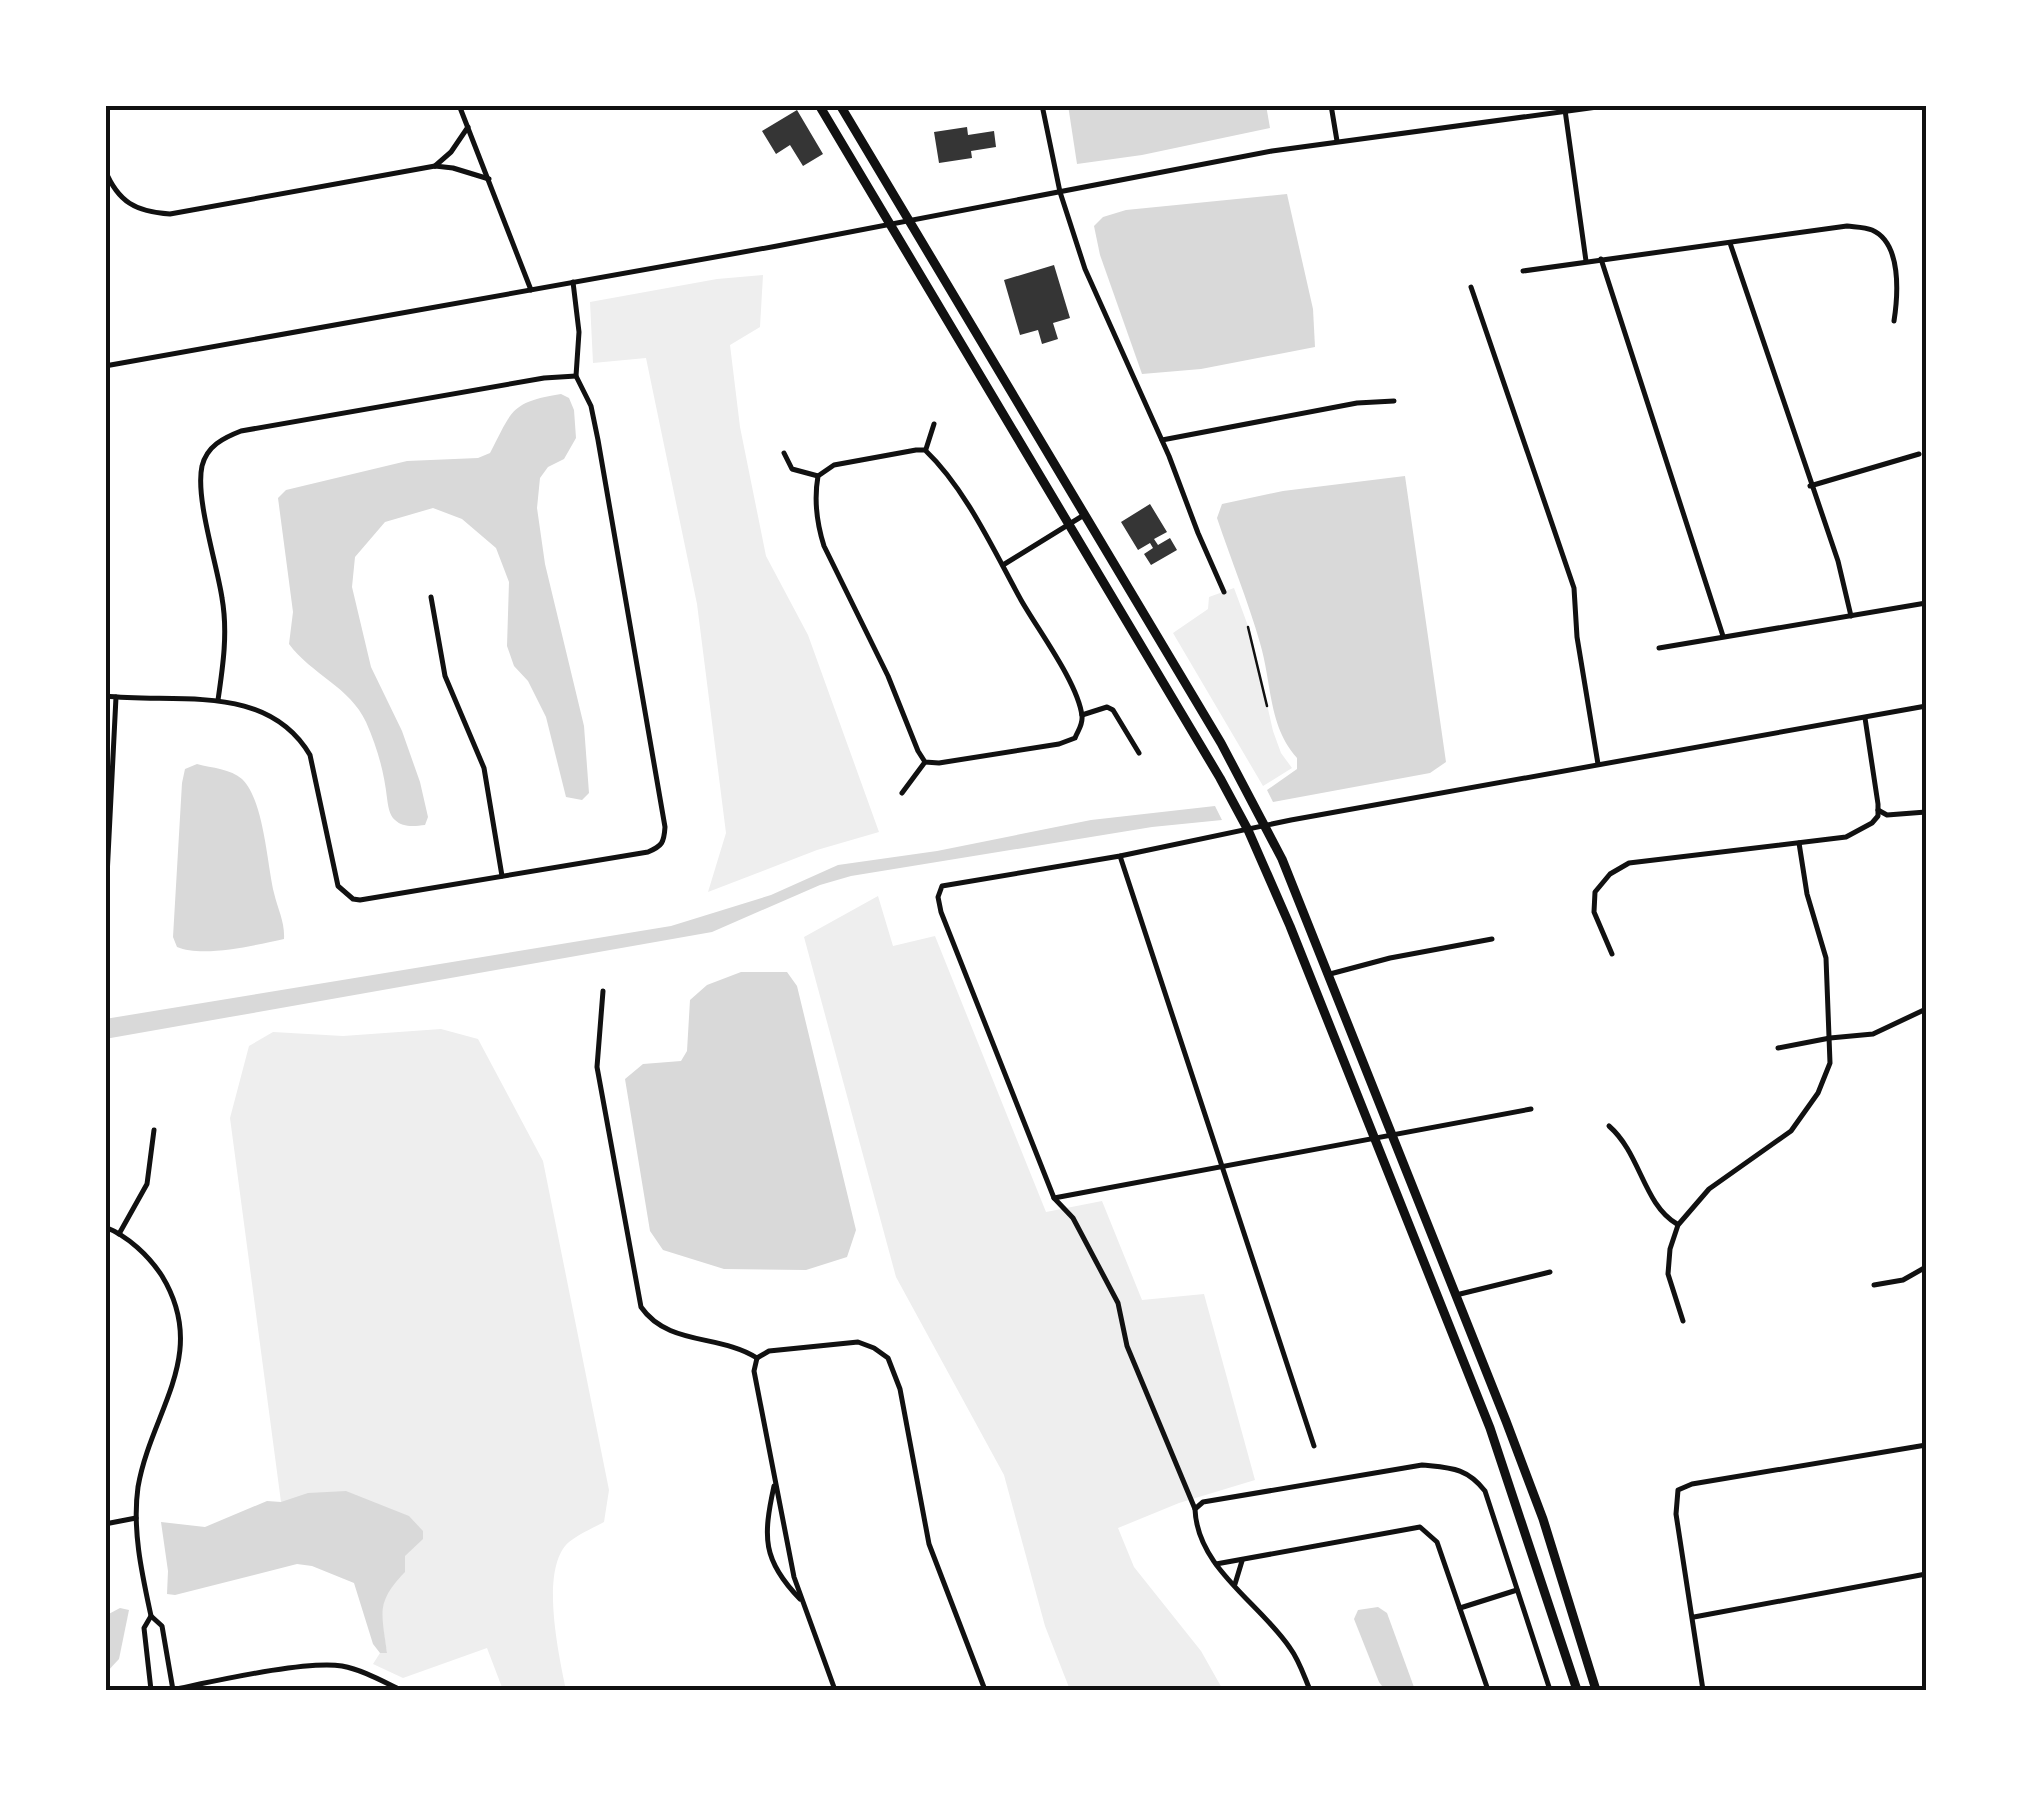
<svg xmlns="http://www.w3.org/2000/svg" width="2031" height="1795" font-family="'Archivo Narrow',sans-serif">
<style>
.green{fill:#eee}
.water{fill:#d9d9d9}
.building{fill:#353535}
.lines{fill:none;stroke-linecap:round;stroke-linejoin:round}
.path{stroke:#111;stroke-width:2.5}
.minor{stroke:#111;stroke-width:5}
.primary{stroke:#111;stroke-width:9}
.neatline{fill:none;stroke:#111;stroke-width:4}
</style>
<rect width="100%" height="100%" fill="#fff"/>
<!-- green -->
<g class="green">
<path d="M763,275L760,327L730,345L740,427L766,556L808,635L879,832L817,850L708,892L726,833L697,604L646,358L593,363L590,302L717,279Z"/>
<path d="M1234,588L1251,634L1273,731L1281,753L1292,768L1263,786L1173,633L1208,609L1209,597Z"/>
<path d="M878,896L893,946L935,936L1046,1212L1102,1201L1142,1300L1204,1294L1255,1480L1179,1503L1118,1528L1134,1567L1201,1651L1223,1690H1070L1045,1626L1004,1475L896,1277L804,937Z"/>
<path d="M441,1029L478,1039L543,1161L609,1490L604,1522C593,1528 579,1534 569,1542C539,1568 559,1655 566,1690H503L487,1648L403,1678L373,1664L380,1653H387L381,1616L386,1591L281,1502L230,1118L249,1046L273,1032L343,1036Z"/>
</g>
<!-- water -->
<g class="water">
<path d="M1068,105H1266L1270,128L1142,155L1077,164Z"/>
<path d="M1287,194L1313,309L1315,347L1201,369L1142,374L1100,255L1094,226L1103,217L1126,210Z"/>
<path d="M561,394L569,398L574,410L576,438L564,459L548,467L540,478L537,508L545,564L584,726L589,793L582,800L566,797L546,717L528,681L514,666L507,646L509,582L496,548L462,519L433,508L385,522L355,557L352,587L371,667L402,731L420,782L428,817L425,825C415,826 403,828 395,820C389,815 388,805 387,798C384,771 377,747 366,722C350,687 311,674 289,644L293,612L278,498L286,490L407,461L478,458L490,453C512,411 510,402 561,394Z"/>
<path d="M1405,476L1446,762L1430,773L1273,802L1267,790L1297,769V758C1268,726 1272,683 1260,643C1248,601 1231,560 1217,518L1222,504L1283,491Z"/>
<path d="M197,764C212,768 231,769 242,779C264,800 267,864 274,893C278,910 285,922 284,939C256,945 203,958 177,947L173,937L182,783L185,769Z"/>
<path d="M1215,806L1222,820L1152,827L851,876L820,885L712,932L105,1039V1019L671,926L771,895L838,865L937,851L1091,820Z"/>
<path d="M741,972H787L797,986L856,1230L847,1257L806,1270L724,1269L663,1250L650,1231L625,1079L643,1064L681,1061L687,1051L690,1000L707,985Z"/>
<path d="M346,1491L409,1516L423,1531V1539L405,1556V1572C375,1603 382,1613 387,1653H380L373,1644L354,1583L312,1566L297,1564L175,1595L167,1594L168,1571L161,1522L205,1527L267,1501L281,1502L308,1493Z"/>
<path d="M1378,1607L1387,1613L1415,1690H1385L1379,1682L1354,1619L1358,1610Z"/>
<path d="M120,1608L129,1610L119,1659L105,1674V1616Z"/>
</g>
<!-- building -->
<g class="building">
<path d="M797,110L823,154L803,166L790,145L776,154L762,131Z"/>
<path d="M967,127L968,135L994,131L996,147L971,151L972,158L939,163L934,132Z"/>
<path d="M1054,265L1070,318L1053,323L1058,339L1042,344L1038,330L1020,335L1004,280Z"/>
<path d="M1150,504L1167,532L1154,539L1158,545L1170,538L1177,550L1151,565L1144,554L1153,548L1150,543L1138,550L1121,522Z"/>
</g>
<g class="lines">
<!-- path -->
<path class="path" d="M1248,627L1267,706"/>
<!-- minor -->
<g class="minor">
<path d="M459,105L531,290"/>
<path d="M1042,105L1060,192L1085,269L1169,456L1198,533L1224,592"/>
<path d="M1331,105L1337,141"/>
<path d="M1565,110L1586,261"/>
<path d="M435,166L451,152L468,127"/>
<path d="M105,170C118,202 136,212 170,214L435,166L453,168L489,179"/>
<path d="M1730,243L1838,561L1851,616"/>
<path d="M1601,259L1723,636"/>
<path d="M1523,271L1847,226C1854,227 1865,227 1872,230C1902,243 1898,295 1894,321"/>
<path d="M1471,287L1574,588L1577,637L1598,764"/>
<path d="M105,366L777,246L1272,151L1612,105"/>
<path d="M1162,440L1357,403L1394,401"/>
<path d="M926,449L934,424"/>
<path d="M916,450H925C966,489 994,551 1021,600C1038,630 1078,683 1082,716C1083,725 1078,730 1075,738L1059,744L939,763L925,762L918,751L888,676L824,546C817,524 814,499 818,476L834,465Z"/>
<path d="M784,453L792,469L818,476"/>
<path d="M1810,486L1919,454"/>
<path d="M1003,565L1084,515"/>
<path d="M431,597L445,676L484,768L502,876"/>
<path d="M1659,648L1926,603"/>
<path d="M105,696C177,704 267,682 310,755L338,886L353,899L360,900L648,852C662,846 664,843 665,827L598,440L591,406L576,376L579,332L573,282"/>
<path d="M218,700C223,666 228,632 222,598C217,564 195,498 202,466C207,446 223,438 241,431L544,378L576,376"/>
<path d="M1082,715L1107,707L1113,710L1139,753"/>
<path d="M902,793L925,762"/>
<path d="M1878,810L1887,815L1926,812"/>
<path d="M1120,856L1314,1446"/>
<path d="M105,916L116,697"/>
<path d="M1612,954L1594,912L1595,892L1610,874L1629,863L1846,837L1872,823L1878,816V804L1865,718"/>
<path d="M1330,974L1390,958L1492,939"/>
<path d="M603,991L597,1067L641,1307C668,1346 720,1334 757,1358"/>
<path d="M1778,1048L1830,1038L1873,1034L1926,1009"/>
<path d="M1609,1126C1641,1154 1643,1204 1677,1224"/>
<path d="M1054,1198L1531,1109"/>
<path d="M105,1227C128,1236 149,1256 162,1276C210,1355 151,1411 138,1487C132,1530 142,1574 151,1616L162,1626L173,1690"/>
<path d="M119,1234L147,1184L154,1130"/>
<path d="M1874,1285L1903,1280L1926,1267"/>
<path d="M1456,1295L1550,1272"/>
<path d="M1683,1321L1668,1274L1670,1249L1678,1225L1709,1189L1791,1131L1818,1093L1830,1063L1826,958L1807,894L1799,843"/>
<path d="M757,1358L769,1351L858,1342L874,1348L888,1358L900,1389L929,1544L985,1690"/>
<path d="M757,1358L754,1371L794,1577L835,1690"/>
<path d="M774,1486C763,1537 762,1560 800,1599"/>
<path d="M1195,1509L1127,1346L1118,1303L1073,1218L1054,1198L941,912L938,897L942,886L1120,856L1291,820L1926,706"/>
<path d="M105,1524L136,1518"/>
<path d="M1216,1564L1420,1527L1437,1542L1488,1690"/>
<path d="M1235,1584L1242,1561"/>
<path d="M1460,1608L1517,1590"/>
<path d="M151,1616L144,1628L151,1690"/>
<path d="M1694,1617L1926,1574"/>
<path d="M171,1690C211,1682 305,1660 342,1666C363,1670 382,1681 401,1690"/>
<path d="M1310,1690C1304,1676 1299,1660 1290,1648C1260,1603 1197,1568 1195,1509L1203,1502L1422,1465C1450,1468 1466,1467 1485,1491L1550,1690"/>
<path d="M1703,1690L1676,1514L1678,1490L1692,1484L1926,1445"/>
</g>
<!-- primary -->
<g class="primary">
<path d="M819,105L1220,778L1248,830L1290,926L1490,1428L1577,1690"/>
<path d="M840,105L1221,743L1282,859L1506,1421L1543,1519L1596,1690"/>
</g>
</g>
<!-- border -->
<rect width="2031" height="1795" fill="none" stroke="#ffffff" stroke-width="215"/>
<rect x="108" y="108" width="1816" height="1580" class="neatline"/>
</svg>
